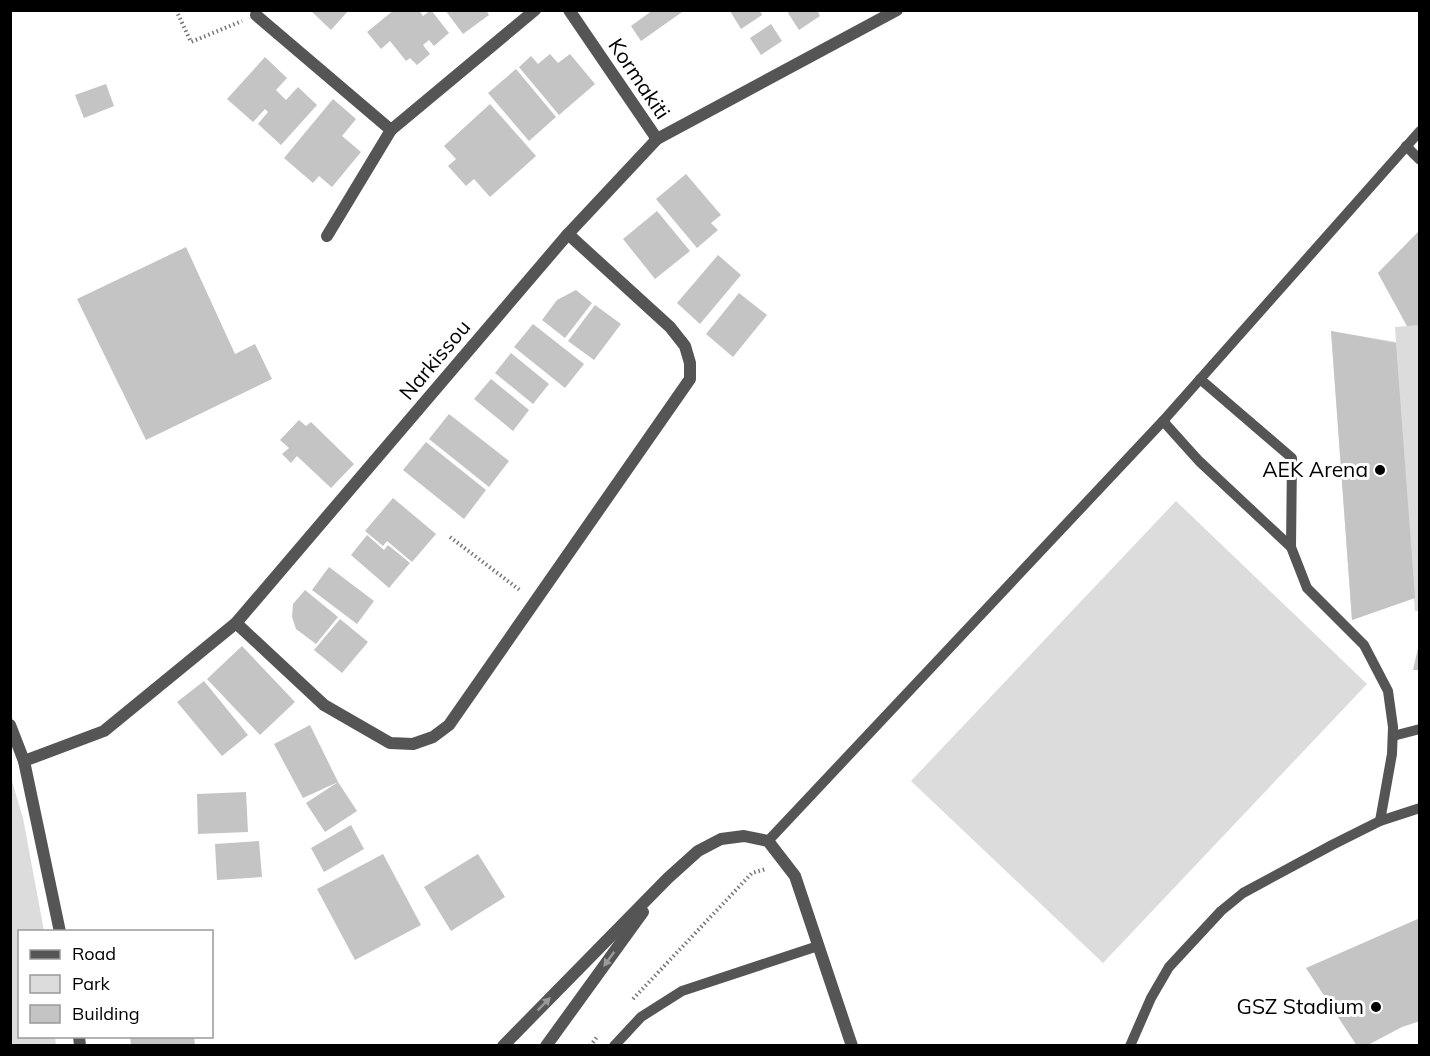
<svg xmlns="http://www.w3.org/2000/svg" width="1430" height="1056" font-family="Mulish,sans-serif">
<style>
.green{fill:#dcdcdc}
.building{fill:#c4c4c4}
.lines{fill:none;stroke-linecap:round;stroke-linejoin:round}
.path{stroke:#777;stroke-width:4;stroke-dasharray:1.5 3;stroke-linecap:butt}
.service{stroke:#555;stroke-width:10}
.minor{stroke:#555;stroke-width:12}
.oneway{fill:#999}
.poi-dot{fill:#000;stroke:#fff;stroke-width:2}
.labels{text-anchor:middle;stroke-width:6;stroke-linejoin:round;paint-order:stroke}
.street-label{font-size:21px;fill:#000;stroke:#fff}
.poi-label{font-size:21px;fill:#000;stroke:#fff;text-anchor:end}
</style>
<rect width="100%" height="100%" fill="#fff"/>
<!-- green -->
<g class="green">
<path d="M1418,232H1419V611H1415L1414,598L1352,620L1331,331L1396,342L1395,327L1407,326L1378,273Z"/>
<path d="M1176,501L1367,684L1103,963L911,781Z"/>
<path d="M11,778L23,818L44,931L20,932V1036L55,1037L56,1045H11Z"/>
</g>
<!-- building -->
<g class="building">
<path d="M310,10H349L331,30Z"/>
<path d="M394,10H419L423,16L431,10L449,33L434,46L429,40L423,45L430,54L417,65L410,58L406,61L390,41L381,49L367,32Z"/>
<path d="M445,10H486L489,15L463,34Z"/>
<path d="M653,10H685L641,41L631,26Z"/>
<path d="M731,10H760L762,15L741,29L730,11Z"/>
<path d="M791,10H817L820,16L799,30L788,13Z"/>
<path d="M771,24L782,41L761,55L750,38Z"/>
<path d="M550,54L558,63L570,54L595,84L559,115L519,67L531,56L538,64Z"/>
<path d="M265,57L287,78L276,90L286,100L298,87L317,105L281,145L258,124L268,112L265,109L253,122L227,99Z"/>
<path d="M516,69L556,117L529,141L488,93Z"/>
<path d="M106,84L114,106L84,118L75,95Z"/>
<path d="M333,99L356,119L342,136L361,152L332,187L319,176L313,183L284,158Z"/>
<path d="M490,104L536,156L490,197L474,179L466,186L448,166L456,159L444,146Z"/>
<path d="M686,174L721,215L711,223L718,230L697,248L656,199Z"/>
<path d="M657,211L690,251L655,279L623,239Z"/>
<path d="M1418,232H1420V325L1407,326L1378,273Z"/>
<path d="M186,247L235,354L255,344L272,379L146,440L77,299Z"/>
<path d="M718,255L741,275L700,324L677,303Z"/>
<path d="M576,290L592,303L565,338L542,320L557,300Z"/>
<path d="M739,293L767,315L733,357L706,334Z"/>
<path d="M595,305L621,324L594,360L568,341Z"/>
<path d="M533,324L584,364L565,388L514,347Z"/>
<path d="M1331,331L1396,343L1415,598L1352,620Z"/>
<path d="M511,353L549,384L533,404L495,373Z"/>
<path d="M491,379L529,410L513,431L474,399Z"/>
<path d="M449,414L509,461L489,487L429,439Z"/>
<path d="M299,420L306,426L311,422L354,464L331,488L297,456L291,463L282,454L289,448L280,440Z"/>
<path d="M426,442L486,490L464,519L403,470Z"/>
<path d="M393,498L436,534L412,562L387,541L383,546L365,531Z"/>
<path d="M367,535L384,550L388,545L410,563L389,588L351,555Z"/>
<path d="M329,567L374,601L357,624L312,590Z"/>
<path d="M305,590L338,617L316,644L296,629L292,617L293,604Z"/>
<path d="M340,619L368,642L342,673L314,650Z"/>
<path d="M1419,644L1420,670H1413Z"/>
<path d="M242,646L295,702L260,735L207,679Z"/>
<path d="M204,681L248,735L222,756L177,702Z"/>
<path d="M310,725L338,782L357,811L325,832L306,803L338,782L303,798L274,744Z"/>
<path d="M246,792L248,832L198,834L197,794Z"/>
<path d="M351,825L364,849L324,872L311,848Z"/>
<path d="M259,841L262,877L217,880L215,844Z"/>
<path d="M383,854L421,925L355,960L317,889Z"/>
<path d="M478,854L505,897L451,931L424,887Z"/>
<path d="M1420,918V1021L1402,1027L1366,1046H1357L1306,968Z"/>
<path d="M130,1036H194L195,1046H131Z"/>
</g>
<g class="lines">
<!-- path -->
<g class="path">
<path d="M176,10L191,42L242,21"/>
<path d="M450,537L521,591"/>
<path d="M633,999L752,873L766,869"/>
<path d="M590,1046L597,1037"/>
</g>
<!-- service -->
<g class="service">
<path d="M1406,146L1420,160"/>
<path d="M1200,379L1292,458L1291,547"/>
<path d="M1163,421L1199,461L1291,547L1307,588L1364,645L1388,691L1393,727L1392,754L1380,821"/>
<path d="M1393,736L1420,729"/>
<path d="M768,841L1163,421L1420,131"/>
<path d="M614,1046L641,1017L682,991L818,946"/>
<path d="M1130,1046L1151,998L1169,967L1221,911L1243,893L1332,845L1380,821L1420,808"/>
</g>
<!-- minor -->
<g class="minor">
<path d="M569,10L657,139"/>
<path d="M256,15L391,130"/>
<path d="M327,236L391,130L535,10"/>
<path d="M236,623L324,705L390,743L413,744L433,737L449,725L690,379V363L685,346L670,327L568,234"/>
<path d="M10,725L24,761L60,932"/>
<path d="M24,761L104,731L236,623L568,234L657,139L897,10"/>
<path d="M79,1036L80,1046"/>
<path d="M503,1046L668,878L698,851L721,839L744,836L768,841L795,876L852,1046"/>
<path d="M546,1046L643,912"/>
</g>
</g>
<!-- one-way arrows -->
<defs><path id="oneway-solid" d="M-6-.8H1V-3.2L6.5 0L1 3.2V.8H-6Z" transform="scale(1.5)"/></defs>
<g class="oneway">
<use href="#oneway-solid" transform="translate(609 959) rotate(126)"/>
<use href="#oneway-solid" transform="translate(544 1004) rotate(-45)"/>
</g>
<!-- markers -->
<g class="poi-dot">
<circle cx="1380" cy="470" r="6"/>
<circle cx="1376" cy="1007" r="6"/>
</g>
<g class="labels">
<!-- street labels -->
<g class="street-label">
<text transform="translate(639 79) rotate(56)" y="7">Kormakiti</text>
<text transform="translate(435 360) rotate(-50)" y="7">Narkissou</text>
</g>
<!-- poi labels -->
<g class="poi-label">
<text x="1368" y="477">AEK Arena</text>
<text x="1364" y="1014">GSZ Stadium</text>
</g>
</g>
<!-- border -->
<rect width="1430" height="1056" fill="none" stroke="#000000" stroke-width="24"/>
<!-- legend -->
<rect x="18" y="930" width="195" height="108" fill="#ffffff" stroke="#999999" stroke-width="1.5"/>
<rect x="30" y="950" width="30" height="9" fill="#555555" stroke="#999999" stroke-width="1.5"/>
<text x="72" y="960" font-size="18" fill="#000000">Road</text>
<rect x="30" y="975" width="30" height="18" fill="#dcdcdc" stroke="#999999" stroke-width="1.5"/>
<text x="72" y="990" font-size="18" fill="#000000">Park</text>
<rect x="30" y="1005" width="30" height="18" fill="#c4c4c4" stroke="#999999" stroke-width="1.5"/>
<text x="72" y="1020" font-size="18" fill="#000000">Building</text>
</svg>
